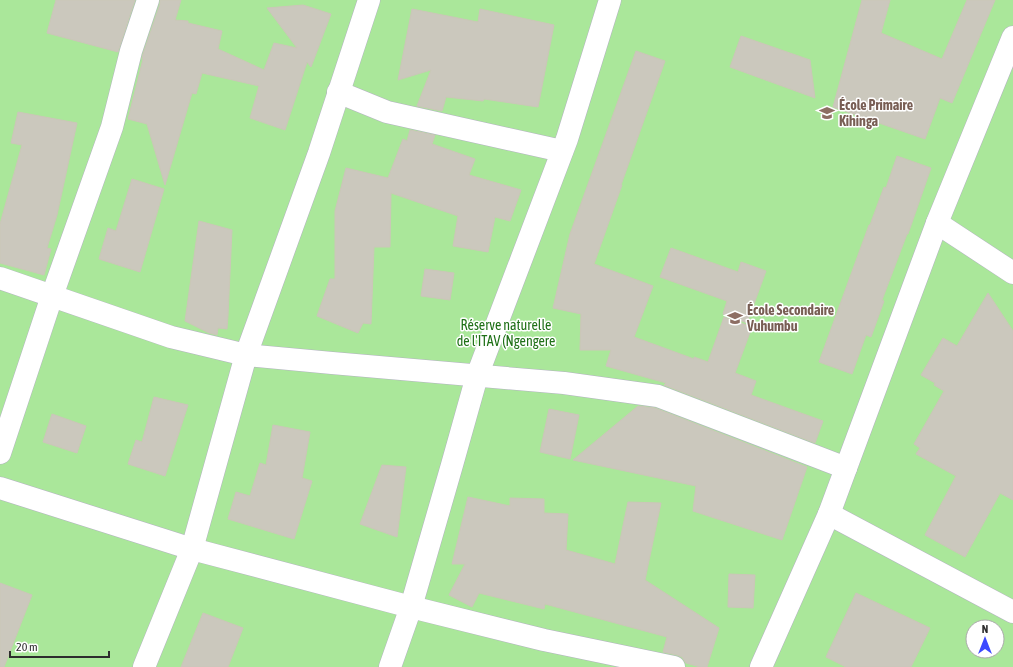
<svg xmlns="http://www.w3.org/2000/svg" width="1013" height="667" font-family="'Asap Condensed',sans-serif">
<style>
.green{fill:#aae79a;fill-rule:evenodd}
.building{fill:#cbc8bd;stroke:#cbc7b8}
.lines{fill:none;stroke-linecap:round;stroke-linejoin:round}
.street-casing{stroke:#b3b3c1;stroke-width:23}
.street{stroke:#fff;stroke-width:22}
.labels{text-anchor:middle;stroke-width:3;stroke-linejoin:round;paint-order:stroke}
.education-label{font-size:14px;font-weight:bold;fill:#785e54;stroke:#fff;text-anchor:start}
.park-label{font-size:14px;fill:#1f7017;stroke:#fff}
</style>
<rect width="100%" height="100%" fill="#efeadf"/>
<!-- green -->
<path class="green" d="M0,0H1013V667H0ZM973,627H997V651H973Z"/>
<!-- building -->
<g class="building">
<path d="M56,0H135L118,52L47,33Z"/>
<path d="M160,0H181L175,20L188,21V23L222,31L218,49L264,70L274,43L297,48L267,8L303,5L331,14L311,67L307,62L285,130L250,118L259,86L202,73L196,94L192,93L165,185L147,124L128,119L143,59H142L143,54L160,4Z"/>
<path d="M862,0H890L881,33L942,59L967,0H995L952,103L940,98L925,139L833,107Z"/>
<path d="M412,9L478,22L480,9L554,25L538,107L484,99L483,101L446,97L442,111L417,106L431,70L398,80Z"/>
<path d="M741,36L810,60L815,98L730,67Z"/>
<path d="M636,51L665,61L621,185H622L594,264L653,286L634,337L694,359V357L708,362L724,317L752,327L735,373L756,381L751,395L823,421L815,443L664,385L666,383L606,366L611,350H580L581,314L553,308L570,234Z"/>
<path d="M18,112L77,123L57,215L47,248L51,249L44,275L0,263V224L22,145L11,143Z"/>
<path d="M410,130L435,135L432,144L475,159L469,175L521,190L510,221L495,217L488,252L453,246L458,216L391,193L390,247H374L371,324L363,323L358,333L317,316L330,279H335V211L346,168L388,178L403,139L407,141Z"/>
<path d="M897,156L931,168L908,234H907L882,300L884,301L871,337L866,335L852,374L819,362L869,225H870L884,187L886,188Z"/>
<path d="M132,179L164,189L140,272L99,259L108,228L116,231Z"/>
<path d="M199,221L232,230L228,316L227,329L218,328L217,335L209,333L185,321Z"/>
<path d="M671,248L738,272L741,262L766,271L747,323L723,314L727,301L660,277Z"/>
<path d="M425,269L454,273L450,300L421,296Z"/>
<path d="M988,293L1013,331V500L1000,493L965,557L925,535L956,476L916,454L920,448L914,444L944,391L934,385L935,383L921,375L943,338L957,346Z"/>
<path d="M154,397L188,405L165,476L128,464L136,440L142,442Z"/>
<path d="M638,406L655,408L807,467L782,540L693,511L696,486L573,460Z"/>
<path d="M549,409L579,415L570,459L540,452Z"/>
<path d="M52,414L86,426L77,453L43,442Z"/>
<path d="M273,425L310,432L302,478L312,481L294,539L228,519L236,492L250,496L260,463L266,465Z"/>
<path d="M382,465L406,467L397,537L360,524Z"/>
<path d="M468,497L510,506V498L544,499V513L568,514L566,550L615,564L628,502L661,503L645,580L719,628L707,667H700L686,663L682,657L677,655L663,652L667,637L545,604L544,609L479,593L472,607L449,595L465,564H452Z"/>
<path d="M729,574L755,575L753,608L728,607Z"/>
<path d="M0,583L32,595L4,667H0Z"/>
<path d="M856,593L930,628L911,667H846L826,657Z"/>
<path d="M203,613L243,628L228,667H181Z"/>
</g>
<g class="lines">
<!-- street casing -->
<g class="street-casing">
<g id="street">
<path d="M338,92L387,112L562,151"/>
<path d="M937,223L1013,273"/>
<path d="M0,278L171,337L246,355L332,363L564,383L658,396L846,468"/>
<path d="M0,453L52,296L112,127L131,51L148,0"/>
<path d="M0,488L192,549L411,607L544,640L674,667"/>
<path d="M829,514L1013,612"/>
<path d="M144,667L192,549L246,355L319,153L369,0"/>
<path d="M390,667L411,607L452,465L477,376L567,139L610,0"/>
<path d="M761,667L829,514L846,468L937,223L1013,37"/>
</g>
</g>
<!-- street -->
<use href="#street" class="street"/>
</g>
<!-- icons -->
<defs>
<g id="school-bare" transform="scale(1.2)"><path d="M0-5L7-2L0 1L-7-2ZM-4 1L0 2.5L4 1V4Q0 6-4 4Z" fill="#8d6e63" stroke="#fff" stroke-width="2.5" paint-order="stroke"/></g>
</defs>
<g fill-rule="evenodd">
<use href="#school-bare" x="827" y="113"/>
<use href="#school-bare" x="735" y="318"/>
</g>
<g class="labels">
<!-- education labels -->
<g class="education-label">
<text x="839" y="110">École Primaire<tspan x="839" dy="16">Kihinga</tspan></text>
<text x="747" y="315">École Secondaire<tspan x="747" dy="16">Vuhumbu</tspan></text>
</g>
<!-- park labels -->
<g class="park-label">
<text x="506" y="330">Réserve naturelle<tspan x="506" dy="16">de l'ITAV (Ngengere</tspan></text>
</g>
</g>
<!-- north arrow -->
<g transform="translate(985 639)"><circle r="19" fill="#ffffff" stroke="#ababab"/>
<path d="M0-3L7 15L0 10L-7 15Z" fill="#3c48ff"/>
<text y="-6" font-size="11" font-weight="bold" text-anchor="middle" fill="#2d2d2d">N</text>
</g>
<!-- scale -->
<path d="M10 651v6h99v-6" fill="none" stroke="#2d2d2d" stroke-width="2"/>
<text x="16" y="651" font-size="12" fill="#2d2d2d" stroke="#ffffff" stroke-width="3" paint-order="stroke">20 m</text>
</svg>
